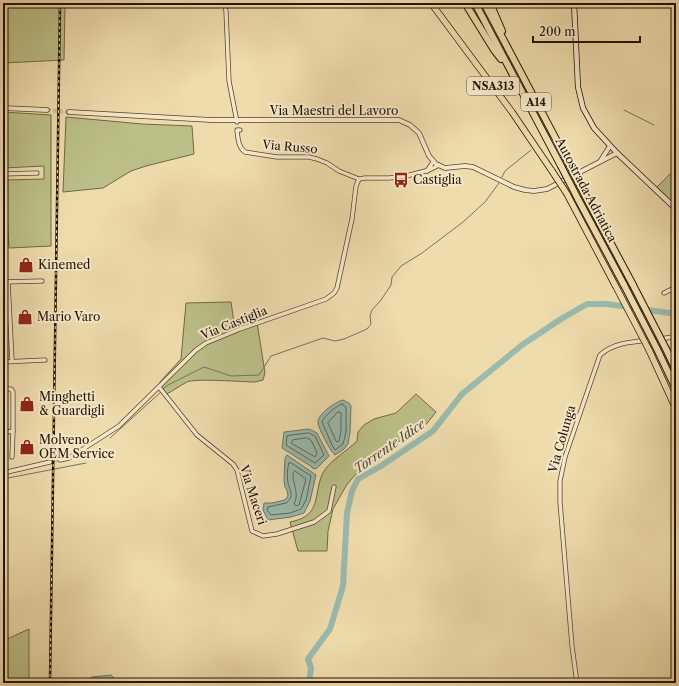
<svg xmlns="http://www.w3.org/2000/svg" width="679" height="686" font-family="'Libre Caslon Text',serif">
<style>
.green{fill:#bcbf88;stroke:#706844}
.water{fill:#9abbae;stroke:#6a7769}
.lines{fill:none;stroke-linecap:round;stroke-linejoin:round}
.shore{stroke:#5e6658;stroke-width:1}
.stream{stroke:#6a7769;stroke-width:1}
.river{stroke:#9abbae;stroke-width:6}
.minor-tunnel{stroke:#d0be93;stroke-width:3.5;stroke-dasharray:3.5 2;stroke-linecap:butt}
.tertiary-tunnel{stroke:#d0be93;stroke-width:4;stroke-dasharray:4 2;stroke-linecap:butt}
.minor-casing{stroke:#56442c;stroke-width:5}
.tertiary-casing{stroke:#56442c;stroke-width:5.5}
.secondary-casing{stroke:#231201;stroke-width:6}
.trunk-casing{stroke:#231201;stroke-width:7}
.motorway-casing{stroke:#231201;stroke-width:8}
.minor{stroke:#f5e8ca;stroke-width:3.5}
.tertiary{stroke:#f5e8ca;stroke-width:4}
.secondary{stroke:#f5e8ca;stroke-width:4.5}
.trunk{stroke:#efdcad;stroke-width:5.5}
.motorway{stroke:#efdcad;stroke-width:6}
.rail-casing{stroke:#231201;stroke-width:2.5}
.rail{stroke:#f5e8ca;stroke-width:1;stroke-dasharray:3;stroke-linecap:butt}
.trunk-bridge-casing{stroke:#231201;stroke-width:7;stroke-linecap:butt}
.motorway-bridge-casing{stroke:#231201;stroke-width:8;stroke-linecap:butt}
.trunk-bridge{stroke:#efdcad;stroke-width:5.5}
.motorway-bridge{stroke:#efdcad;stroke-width:6}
.labels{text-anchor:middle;stroke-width:4;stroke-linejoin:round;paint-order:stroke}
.shield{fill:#f5e8ca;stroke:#62523d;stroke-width:1}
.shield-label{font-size:11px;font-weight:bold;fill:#231201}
.street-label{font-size:12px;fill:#231201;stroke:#f5e8ca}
.poi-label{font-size:12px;fill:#231201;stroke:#f5e8ca;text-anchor:start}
.water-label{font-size:13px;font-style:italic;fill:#4d4d3e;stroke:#f5e8ca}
</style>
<rect width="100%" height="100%" fill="#efdcad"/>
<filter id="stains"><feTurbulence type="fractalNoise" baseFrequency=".005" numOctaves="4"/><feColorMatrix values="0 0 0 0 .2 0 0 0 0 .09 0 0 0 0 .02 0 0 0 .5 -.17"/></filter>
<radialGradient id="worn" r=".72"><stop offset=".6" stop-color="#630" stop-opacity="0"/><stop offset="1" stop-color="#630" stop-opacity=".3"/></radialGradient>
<!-- green -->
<g class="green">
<path d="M3,3H65L64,60L3,63Z"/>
<path d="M3,112L51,115V246L9,248L5,180L44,179V166L3,168Z"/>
<path d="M66,117L142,124L192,126L194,154L146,166L131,171L103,188L63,192Z"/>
<path d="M676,168V206L656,188Z"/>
<path d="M231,302L235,329L257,322L265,373L263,380L255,382C243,382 195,378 187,382C179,386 173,391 165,395L160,389V382L181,359L186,303Z"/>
<path d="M416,394L436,412L424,427L416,434L393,444L385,450L355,475L346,486L333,509L328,531L327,551H298L290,522C324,516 312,492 324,471C332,459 347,451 357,441L358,432L364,425L374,419L396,413Z"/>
<path d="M29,629V683H3V641Z"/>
</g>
<!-- water -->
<g class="water">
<path d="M343,400L349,403L351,406L350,432L348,444L344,449L335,455C330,451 318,428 318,422C318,414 335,402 343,400Z"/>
<path d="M309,429L317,433L329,456L316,469L312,468V467L282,448L284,432Z"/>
<path d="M287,455L316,475L310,501L304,513L291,517L268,520L263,510L264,503H272L285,500L288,496L287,490L285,487L284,480L285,458Z"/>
<path d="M111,675L117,681L118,683H82L92,677Z"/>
</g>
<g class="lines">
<!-- shore -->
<g class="shore">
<path d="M342,404L346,407V432L343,444L335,450L333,447L322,422C325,415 335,407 342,404Z"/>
<path d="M338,412H340L341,413V431L339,441L337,442L336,441L328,423Z"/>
<path d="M309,433L315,436L324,455L315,463L286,445L287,436Z"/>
<path d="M307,438L311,440L317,453L315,457L291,443L293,440Z"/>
<path d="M289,463H291L311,476L306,500L301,509L290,513L271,515L267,510L268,507L286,503C295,496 290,491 288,483C287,477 287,468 289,463Z"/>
<path d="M295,471L306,479L299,505L296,506L294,504C300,493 292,484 293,473Z"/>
</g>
<!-- stream -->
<g class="stream">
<path d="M624,110L654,125"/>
<path d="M502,177L505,171L531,150"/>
<path d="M163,389L168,385L204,367L231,376L259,375L271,356L323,338L335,341L344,339L367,329L371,324L370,316L372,310L381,300L391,285L392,277L401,266L422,253L463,222L485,202L499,183"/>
<path d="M110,438L161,392"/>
<path d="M3,479L86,463"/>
</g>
<!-- river -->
<path class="river" d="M305,683L309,682L311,668L308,659L330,629L343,586L347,513L352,491L358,479L381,466L433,431L462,394L522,345L561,319L587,304H607L676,314"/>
<!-- minor-tunnel -->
<path class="minor-tunnel" d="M50,462L60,460"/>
<!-- tertiary-tunnel -->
<path class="tertiary-tunnel" d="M47,110L69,112"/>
<!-- minor casing -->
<g class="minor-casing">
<g id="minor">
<path d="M224,3L226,11L229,81L237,122"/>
<path d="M240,130H237C238,138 238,147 245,152L277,157H309L317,159L327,163L339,171L359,179L365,178H389L406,176L429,170L439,165"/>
<path d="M427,171L433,162"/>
<path d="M3,174L37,173"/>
<path d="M3,282L42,281"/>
<path d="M8,282L12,361"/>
<path d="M664,293L676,287"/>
<path d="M3,362L45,360"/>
<path d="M159,387L197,435L233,464L237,470L252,531L263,536L277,534L314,522L329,511L334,487"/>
<path d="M3,389H11L13,392V431L3,433"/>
<path d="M12,457L13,431"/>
<path d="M60,460L69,458L77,453L119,426L196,350L206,343L240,329L326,299L334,293L337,288L352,219L356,186L359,179"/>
<path d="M3,473L50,462"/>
<path d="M577,683L572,646L560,502V481L565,457L600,355C620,337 651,343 676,336"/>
</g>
</g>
<!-- tertiary casing -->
<g class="tertiary-casing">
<g id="tertiary">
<path d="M3,108L47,110"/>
<path d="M69,112L211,120H399L410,125L419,133L429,156L436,164L445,168L465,166L473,167L514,187L525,190L534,191L547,189L617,153"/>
<path d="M601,160L610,146"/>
</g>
</g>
<!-- secondary casing -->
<g class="secondary-casing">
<path id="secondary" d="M574,3L578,87L583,108L594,128L617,153L676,209"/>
</g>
<!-- trunk casing -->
<g class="trunk-casing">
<g id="trunk">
<path d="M431,3L512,112L552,171"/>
<path d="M567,194L615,285"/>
<path d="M649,350L676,409"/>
</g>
</g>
<!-- motorway casing -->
<g class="motorway-casing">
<g id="motorway">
<path d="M465,3L494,50L501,59"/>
<path d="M475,3L561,166"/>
<path d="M484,3L568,162"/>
<path d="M490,3L502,31"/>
<path d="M585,195L633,285"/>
<path d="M578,199L624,285"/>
<path d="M657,349L676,389"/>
<path d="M666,349L676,370"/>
</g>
</g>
<!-- minor -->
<use href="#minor" class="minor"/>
<!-- tertiary -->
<use href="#tertiary" class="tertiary"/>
<!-- secondary -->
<use href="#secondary" class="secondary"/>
<!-- trunk -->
<use href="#trunk" class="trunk"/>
<!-- motorway -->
<use href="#motorway" class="motorway"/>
<!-- rail casing -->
<g class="rail-casing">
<path id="rail" d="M50,683L60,3"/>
</g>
<!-- rail -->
<use href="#rail" class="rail"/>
<!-- trunk-bridge casing -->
<g class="trunk-bridge-casing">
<g id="trunk-bridge">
<path d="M552,171L567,194"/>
<path d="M615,285L649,350"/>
</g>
</g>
<!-- motorway-bridge casing -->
<g class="motorway-bridge-casing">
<g id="motorway-bridge">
<path d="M568,162L585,195"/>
<path d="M561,166L578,199"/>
<path d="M624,285L657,349"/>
<path d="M633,285L666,349"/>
</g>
</g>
<!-- trunk-bridge -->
<use href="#trunk-bridge" class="trunk-bridge"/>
<!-- motorway-bridge -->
<use href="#motorway-bridge" class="motorway-bridge"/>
</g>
<!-- icons -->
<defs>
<g id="bus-bare" transform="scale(1.2)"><path d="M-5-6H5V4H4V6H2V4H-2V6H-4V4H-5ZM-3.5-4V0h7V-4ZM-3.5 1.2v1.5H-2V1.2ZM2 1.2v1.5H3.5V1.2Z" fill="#8f2418" stroke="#f5e8ca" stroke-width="2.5" paint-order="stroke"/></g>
<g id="shop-bare" transform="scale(1.2)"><path d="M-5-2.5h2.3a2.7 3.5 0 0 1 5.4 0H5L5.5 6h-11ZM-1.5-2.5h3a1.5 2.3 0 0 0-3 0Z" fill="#8f2418" stroke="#f5e8ca" stroke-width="2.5" paint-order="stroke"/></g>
</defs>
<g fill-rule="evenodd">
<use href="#bus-bare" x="401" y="180"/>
<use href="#shop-bare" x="26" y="265"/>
<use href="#shop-bare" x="25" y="317"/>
<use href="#shop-bare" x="27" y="404"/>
<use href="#shop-bare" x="27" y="447"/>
</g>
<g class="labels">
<!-- shield labels -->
<g class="shield">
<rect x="467" y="77" width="52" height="18" rx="3"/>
<rect x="521" y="93" width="30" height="18" rx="3"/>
</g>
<g class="shield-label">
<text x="493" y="90">NSA313</text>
<text x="536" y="106">A14</text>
</g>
<!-- street labels -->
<g class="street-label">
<text x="334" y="115">Via Maestri del Lavoro</text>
<text transform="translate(290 147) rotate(5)" y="4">Via Russo</text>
<text transform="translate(586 190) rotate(62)" y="4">Autostrada Adriatica</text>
<text transform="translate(234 323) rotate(-22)" y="4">Via Castiglia</text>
<text transform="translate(562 439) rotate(-74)" y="4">Via Colunga</text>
<text transform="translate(253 495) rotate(72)" y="4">Via Maceri</text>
</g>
<!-- poi labels -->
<g class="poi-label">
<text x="413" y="184">Castiglia</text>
<text x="38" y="269">Kinemed</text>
<text x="37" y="321">Mario Varo</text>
<text x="39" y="401">Minghetti<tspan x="39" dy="14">&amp; Guardigli</tspan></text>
<text x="39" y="444">Molveno<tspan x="39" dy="14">OEM Service</tspan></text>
</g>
<!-- water labels -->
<g class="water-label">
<text transform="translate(389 446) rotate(-35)" y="5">Torrente Idice</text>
</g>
</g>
<!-- margin -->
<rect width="679" height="686" fill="none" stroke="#efdcad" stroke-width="16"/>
<rect x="4" y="4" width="671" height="678" fill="none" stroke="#231201" stroke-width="2"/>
<rect x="8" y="8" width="663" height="670" fill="none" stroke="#231201"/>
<!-- scale -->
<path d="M533 36v6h107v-6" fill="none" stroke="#231201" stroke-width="2"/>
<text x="539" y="36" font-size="12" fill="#231201" stroke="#f5e8ca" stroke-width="3" paint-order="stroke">200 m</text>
<rect width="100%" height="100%" filter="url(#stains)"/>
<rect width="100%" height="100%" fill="url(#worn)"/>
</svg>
